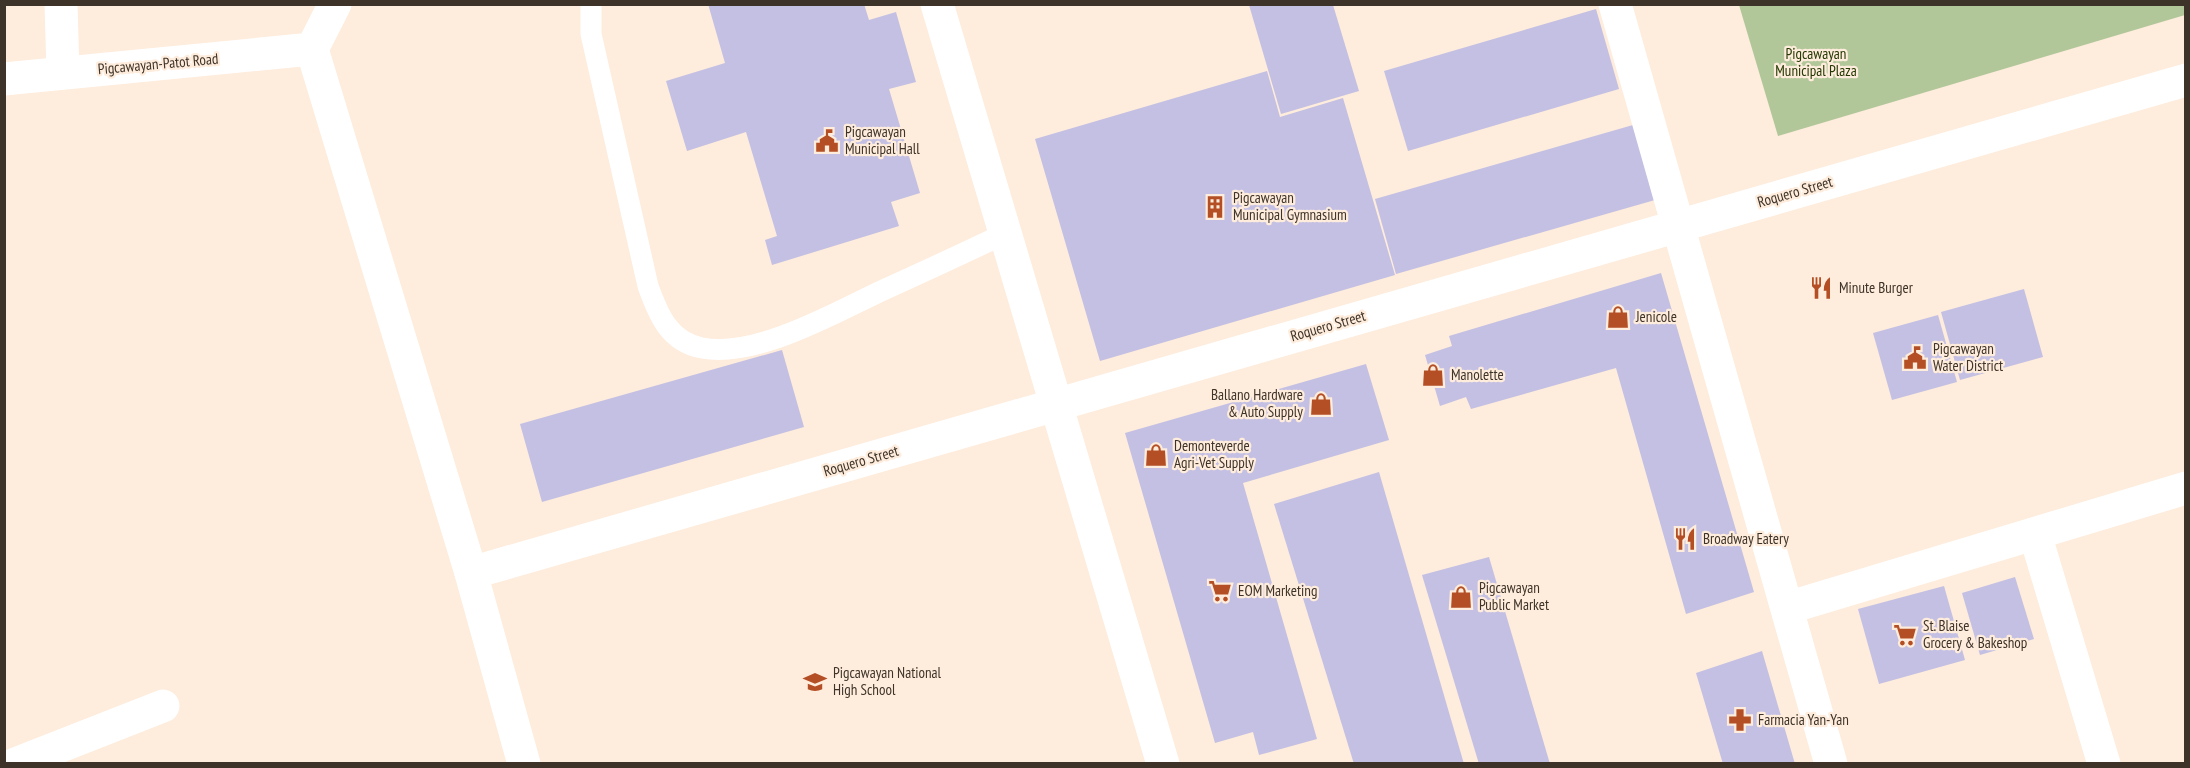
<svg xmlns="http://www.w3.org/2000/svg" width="2190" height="768" font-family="'PT Sans Narrow',sans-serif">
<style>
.green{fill:#b1c799}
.building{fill:#c3c0e3}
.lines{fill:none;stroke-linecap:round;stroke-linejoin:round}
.lane{stroke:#fff;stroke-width:21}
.street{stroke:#fff;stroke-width:33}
.secondary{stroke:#fff;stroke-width:33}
.labels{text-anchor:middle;stroke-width:4.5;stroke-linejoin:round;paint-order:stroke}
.park-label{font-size:15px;fill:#233802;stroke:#feecdc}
.street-label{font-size:15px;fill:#3e3328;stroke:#feecdc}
.poi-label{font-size:15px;fill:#3e3328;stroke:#feecdc;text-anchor:start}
</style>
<rect width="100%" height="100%" fill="#feecdc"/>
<!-- green -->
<path class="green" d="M2185,4V15L1778,136L1739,5Z"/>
<!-- building -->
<g class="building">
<path d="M708,4H864L869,20L896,12L916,82L889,89L920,193L891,202L899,226L772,265L765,240L777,236L746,132L687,151L666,81L725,63Z"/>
<path d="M1249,5H1333L1359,91L1281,114Z"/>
<path d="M1596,9L1619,89L1408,151L1384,71Z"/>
<path d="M1267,71L1280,117L1343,98L1395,275L1100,361L1035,139Z"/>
<path d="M1633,125L1655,200L1396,274L1375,199Z"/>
<path d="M1661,273L1754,592L1686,614L1616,368L1471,409L1466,397L1440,406L1425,355L1452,346L1449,336Z"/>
<path d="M2024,289L2043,357L1960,380L1941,312Z"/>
<path d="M1938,315L1957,382L1892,400L1873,333Z"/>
<path d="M782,350L804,427L542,502L520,424Z"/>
<path d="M1366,364L1389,440L1243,483L1317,739L1259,755L1253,732L1215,743L1125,433Z"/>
<path d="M1379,472L1464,764H1354L1274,504Z"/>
<path d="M1489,557L1550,764H1479L1422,575Z"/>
<path d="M2015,577L2034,639L1980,655L1962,593Z"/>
<path d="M1944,586L1965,660L1879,684L1858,609Z"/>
<path d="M1762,651L1795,764H1723L1696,673Z"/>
</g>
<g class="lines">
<!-- lane -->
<path class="lane" d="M591,4V34L648,286C658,314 669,342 702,348C755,358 831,315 879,292C921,273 962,254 1004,234"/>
<!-- street -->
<g class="street">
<path d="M61,4L63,73"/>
<path d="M937,4L1163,764"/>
<path d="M1615,4L1831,764"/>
<path d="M312,49L471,573L524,764"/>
<path d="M2035,534L2104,764"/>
<path d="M471,573L2186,80"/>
<path d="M1787,608L2186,488"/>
<path d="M15,764L163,706"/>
</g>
<!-- secondary -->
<path class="secondary" d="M4,79L312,49L335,4"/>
</g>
<!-- icons -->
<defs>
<g id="civic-bare" transform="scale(1.8)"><path d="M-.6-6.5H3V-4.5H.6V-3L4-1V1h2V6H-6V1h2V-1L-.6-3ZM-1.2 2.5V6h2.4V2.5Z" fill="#b44e24" stroke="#feecdc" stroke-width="2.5" paint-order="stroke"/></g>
<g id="building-bare" transform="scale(1.8)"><path d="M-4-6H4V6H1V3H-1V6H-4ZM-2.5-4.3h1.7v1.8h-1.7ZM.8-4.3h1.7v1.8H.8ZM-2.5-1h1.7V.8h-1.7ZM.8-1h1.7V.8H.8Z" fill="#b44e24" stroke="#feecdc" stroke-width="2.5" paint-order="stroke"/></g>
<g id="restaurant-bare" transform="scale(1.8)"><path d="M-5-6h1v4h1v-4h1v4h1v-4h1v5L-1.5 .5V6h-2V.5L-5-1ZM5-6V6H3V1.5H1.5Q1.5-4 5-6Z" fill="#b44e24" stroke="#feecdc" stroke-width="2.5" paint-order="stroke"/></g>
<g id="shop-bare" transform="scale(1.8)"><path d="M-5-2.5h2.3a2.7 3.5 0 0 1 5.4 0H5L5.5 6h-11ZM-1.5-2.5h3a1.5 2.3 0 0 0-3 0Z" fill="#b44e24" stroke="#feecdc" stroke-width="2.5" paint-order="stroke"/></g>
<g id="supermarket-bare" transform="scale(1.8)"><path d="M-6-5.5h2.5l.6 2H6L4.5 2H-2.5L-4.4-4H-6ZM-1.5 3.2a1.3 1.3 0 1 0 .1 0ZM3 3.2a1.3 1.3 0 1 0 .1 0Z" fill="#b44e24" stroke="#feecdc" stroke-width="2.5" paint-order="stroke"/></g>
<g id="school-bare" transform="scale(1.8)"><path d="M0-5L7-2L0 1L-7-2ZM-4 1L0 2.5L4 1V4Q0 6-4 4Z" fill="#b44e24" stroke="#feecdc" stroke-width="2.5" paint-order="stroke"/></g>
<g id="pharmacy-bare" transform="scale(1.8)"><path d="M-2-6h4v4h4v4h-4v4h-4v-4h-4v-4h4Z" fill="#b44e24" stroke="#feecdc" stroke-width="2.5" paint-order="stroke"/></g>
</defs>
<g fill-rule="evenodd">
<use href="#civic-bare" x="827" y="141"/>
<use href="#building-bare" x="1215" y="207"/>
<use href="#restaurant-bare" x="1821" y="288"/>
<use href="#shop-bare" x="1618" y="317"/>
<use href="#civic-bare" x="1915" y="358"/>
<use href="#shop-bare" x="1433" y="375"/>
<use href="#shop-bare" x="1321" y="404"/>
<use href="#shop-bare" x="1156" y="455"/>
<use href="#restaurant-bare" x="1685" y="539"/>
<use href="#supermarket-bare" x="1220" y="591"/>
<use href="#shop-bare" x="1461" y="597"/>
<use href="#supermarket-bare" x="1905" y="635"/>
<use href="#school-bare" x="815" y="682"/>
<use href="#pharmacy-bare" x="1740" y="720"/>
</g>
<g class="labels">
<!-- park labels -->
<g class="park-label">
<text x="1816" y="59">Pigcawayan<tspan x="1816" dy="17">Municipal Plaza</tspan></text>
</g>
<!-- street labels -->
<g class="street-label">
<text transform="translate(158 64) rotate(-5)" y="5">Pigcawayan-Patot Road</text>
<text transform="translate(1795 192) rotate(-16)" y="5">Roquero Street</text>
<text transform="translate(1328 326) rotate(-16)" y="5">Roquero Street</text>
<text transform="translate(861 461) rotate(-16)" y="5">Roquero Street</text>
</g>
<!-- poi labels -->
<g class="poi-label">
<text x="845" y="137">Pigcawayan<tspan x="845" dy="17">Municipal Hall</tspan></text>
<text x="1233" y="203">Pigcawayan<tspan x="1233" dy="17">Municipal Gymnasium</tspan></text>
<text x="1839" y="293">Minute Burger</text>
<text x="1636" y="322">Jenicole</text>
<text x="1933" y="354">Pigcawayan<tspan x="1933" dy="17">Water District</tspan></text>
<text x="1451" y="380">Manolette</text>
<text x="1303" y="400" text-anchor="end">Ballano Hardware<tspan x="1303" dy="17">&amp; Auto Supply</tspan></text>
<text x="1174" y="451">Demonteverde<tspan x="1174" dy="17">Agri-Vet Supply</tspan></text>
<text x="1703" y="544">Broadway Eatery</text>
<text x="1479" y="593">Pigcawayan<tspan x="1479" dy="17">Public Market</tspan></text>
<text x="1238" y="596">EOM Marketing</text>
<text x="1923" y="631">St. Blaise<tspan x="1923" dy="17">Grocery &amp; Bakeshop</tspan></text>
<text x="833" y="678">Pigcawayan National<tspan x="833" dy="17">High School</tspan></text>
<text x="1758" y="725">Farmacia Yan-Yan</text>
</g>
</g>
<!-- border -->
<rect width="2190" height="768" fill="none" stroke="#3e3328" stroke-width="12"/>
</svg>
